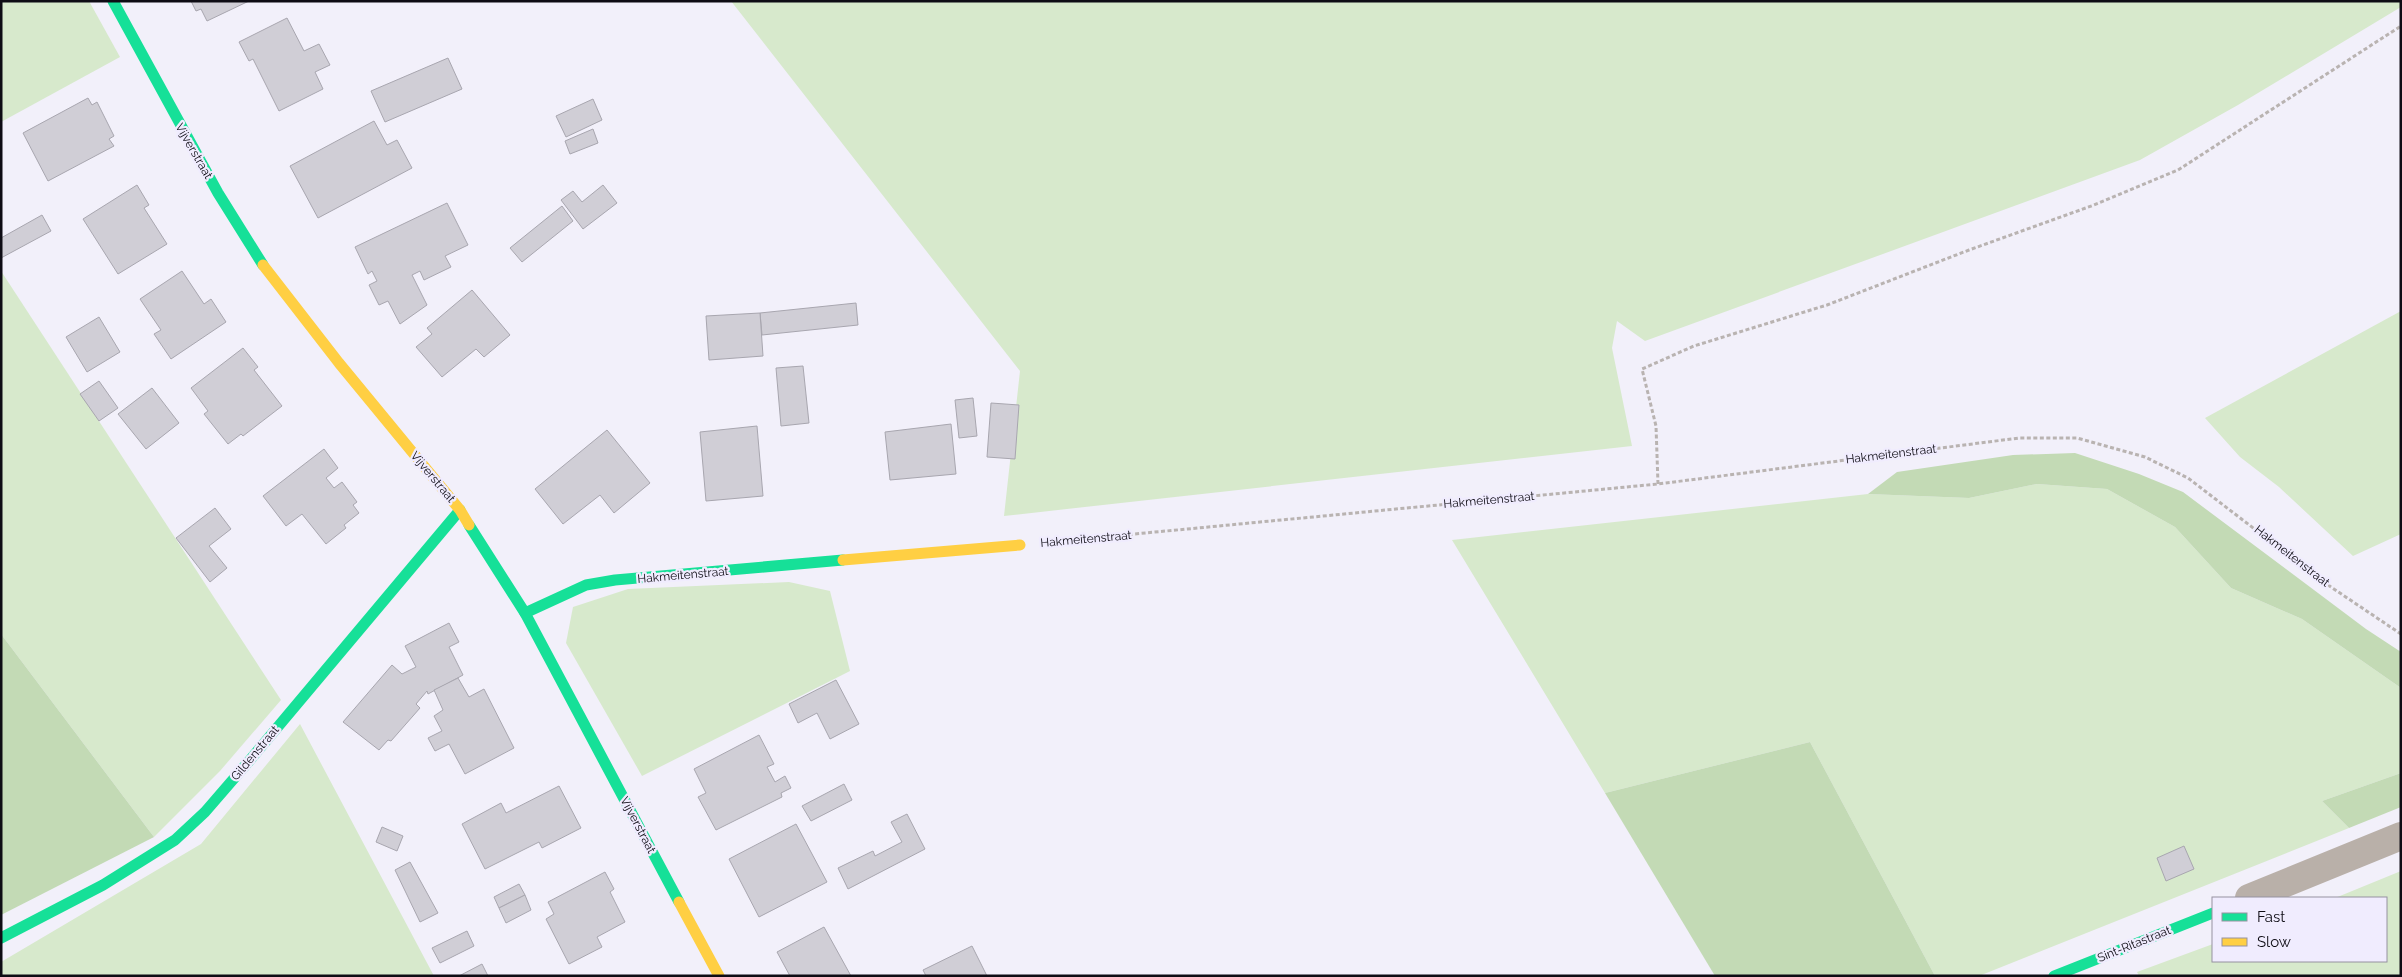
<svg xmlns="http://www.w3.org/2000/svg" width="2402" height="977" font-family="Raleway,sans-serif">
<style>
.green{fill:#d7e9cc}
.forest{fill:#c3dab5}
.building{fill:#d0ced6;stroke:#a8a6af}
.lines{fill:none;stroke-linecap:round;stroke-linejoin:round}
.path{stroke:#b9b3b1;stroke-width:3;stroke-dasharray:4 2.5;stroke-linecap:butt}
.street{stroke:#b9b0a9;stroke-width:28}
.fast{stroke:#16e098;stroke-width:11}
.slow{stroke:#ffcf43;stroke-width:11}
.labels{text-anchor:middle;stroke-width:4.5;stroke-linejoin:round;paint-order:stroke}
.street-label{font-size:12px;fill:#0e0c14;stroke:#f0ecfe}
</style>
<rect width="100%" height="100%" fill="#f2f0fa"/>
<!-- green -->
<g class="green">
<path d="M1,1H89L120,57L1,122Z"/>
<path d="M731,1H2401V7L2238,105L2140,160L1645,341L1617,321L1612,348L1632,446L1004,516L1020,371Z"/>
<path d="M1,271L281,700L220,771L154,837L1,634Z"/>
<path d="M2401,311V534L2353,556L2279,487L2240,457L2205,418Z"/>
<path d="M2037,484L2107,489L2175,527L2231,588L2302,619L2401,688V773L2322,801L2349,828L1979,976H1935L1810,742L1605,793L1452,540L1868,494L1969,498Z"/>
<path d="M789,582L830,591L850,671L642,776L566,643L573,607L628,589Z"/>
<path d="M300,724L434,976H1V962L201,844Z"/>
<path d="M2401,871V976H2139L2137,972L2213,944V961H2386V898H2335Z"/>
</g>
<!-- forest -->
<g class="forest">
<path d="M2075,453L2139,474L2183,492L2366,629L2401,652V688L2302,619L2231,588L2175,527L2107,489L2037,484L1969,498L1868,494L1897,472L2013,455Z"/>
<path d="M1,634L154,837L1,915Z"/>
<path d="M1810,742L1935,976H1715L1605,793Z"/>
<path d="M2401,773V807L2349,828L2322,801Z"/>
</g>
<!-- building -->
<g class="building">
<path d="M191,1H249L207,21L201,9L196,11Z"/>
<path d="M287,18L304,51L319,44L330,65L315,72L323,89L279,111L253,59L249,61L239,42Z"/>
<path d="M448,58L462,89L385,122L371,91Z"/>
<path d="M88,98L92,105L97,102L114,136L109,139L114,146L48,181L23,133Z"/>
<path d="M593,99L602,120L566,137L556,116Z"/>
<path d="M374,121L387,145L397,140L412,168L318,218L290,166Z"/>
<path d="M593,129L598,143L570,154L565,141Z"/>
<path d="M137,185L149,205L144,208L167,244L118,274L83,219Z"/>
<path d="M603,185L617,203L583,229L561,200L573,191L582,202Z"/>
<path d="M447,203L468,245L445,256L451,267L424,280L420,271L412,275L427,305L400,324L388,301L379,305L369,285L377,281L372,271L368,274L355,247Z"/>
<path d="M562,206L573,221L522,262L510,248Z"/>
<path d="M42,215L51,231L1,258V238Z"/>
<path d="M182,271L204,304L211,299L226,322L171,359L154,334L161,330L140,299Z"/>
<path d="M472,290L510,335L484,357L476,349L442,377L416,347L432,334L427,328Z"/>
<path d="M856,303L858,325L762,335L760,313Z"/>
<path d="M760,313L763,356L709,360L706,316Z"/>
<path d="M99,317L120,352L87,372L66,337Z"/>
<path d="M243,348L258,367L254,370L282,406L243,436L241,434L228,444L204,414L208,411L191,388Z"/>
<path d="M803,366L809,423L781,426L776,368Z"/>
<path d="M99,381L118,408L99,421L80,394Z"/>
<path d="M152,388L179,423L146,449L118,414Z"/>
<path d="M973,398L977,436L959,438L955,400Z"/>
<path d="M991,403L1019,405L1015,459L987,457Z"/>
<path d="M951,424L956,474L890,480L885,432Z"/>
<path d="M757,426L763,496L706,501L700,432Z"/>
<path d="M607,430L650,483L614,513L600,495L563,524L535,489Z"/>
<path d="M324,449L338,468L326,478L334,488L342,482L357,502L353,505L359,513L344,525L346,528L326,544L302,514L286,526L263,496Z"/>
<path d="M215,508L231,529L209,546L227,568L210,582L176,538Z"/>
<path d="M449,623L459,642L449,647L463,675L428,694L427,691L416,704L420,708L391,741L388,740L379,750L343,722L392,665L402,674L416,667L405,646Z"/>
<path d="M458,678L469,697L484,689L514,748L465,774L449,744L435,751L428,738L442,731L434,716L443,710L434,690Z"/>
<path d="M836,680L859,724L830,739L817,713L798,723L789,704Z"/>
<path d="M759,735L774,764L767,767L775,782L785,776L791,788L781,793L782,797L716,830L698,797L706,793L694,769Z"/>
<path d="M844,784L852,800L811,821L802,806Z"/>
<path d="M559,786L581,828L542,848L539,842L485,869L462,824L501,803L506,813Z"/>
<path d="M907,814L925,849L848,889L838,868L873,851L875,856L902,842L891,822Z"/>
<path d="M796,824L827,882L759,917L729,859Z"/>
<path d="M382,827L403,836L397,851L376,842Z"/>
<path d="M2184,846L2194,869L2166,881L2157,858Z"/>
<path d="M410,862L438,913L420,922L395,870Z"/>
<path d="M605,872L614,889L610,892L625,922L597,937L602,947L569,964L546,919L554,914L548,902Z"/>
<path d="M519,884L525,895L499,908L494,897Z"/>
<path d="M525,895L531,910L506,923L499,908Z"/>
<path d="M824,927L851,976H790L777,952Z"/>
<path d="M467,931L474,946L440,963L432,948Z"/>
<path d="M972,946L987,976H926L923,970Z"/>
<path d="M482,964L488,976H459Z"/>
</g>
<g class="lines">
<!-- path -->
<g class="path">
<path d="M1658,484L1656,426L1642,369L1694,346L1827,305L1969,250L2094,205L2178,170L2401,26"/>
<path d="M1051,542L1658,484L2019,438H2077L2145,457L2188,478L2325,583L2401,634"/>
</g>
<!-- street -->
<path class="street" d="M2249,898L2401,836"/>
<!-- fast -->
<g class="fast">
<path d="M113,1L218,193L263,265"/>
<path d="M469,525L525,613L679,902"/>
<path d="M525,613L586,585L615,580L843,560"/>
<path d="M1,938L103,885L175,840L205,812L250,760L460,510"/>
<path d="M2054,976L2213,913"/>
</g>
<!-- slow -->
<g class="slow">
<path d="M263,265L339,363L460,510L469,525"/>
<path d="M843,560L1020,545"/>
<path d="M679,902L719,976"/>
</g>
</g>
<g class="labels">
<!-- street labels -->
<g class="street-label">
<text transform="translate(194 151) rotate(60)" y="4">Vijverstraat</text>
<text transform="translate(1891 454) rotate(-7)" y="4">Hakmeitenstraat</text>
<text transform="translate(433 477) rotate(50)" y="4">Vijverstraat</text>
<text transform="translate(1489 500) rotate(-5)" y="4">Hakmeitenstraat</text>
<text transform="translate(1086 539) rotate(-5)" y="4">Hakmeitenstraat</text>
<text transform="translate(2292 556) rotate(38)" y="4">Hakmeitenstraat</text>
<text transform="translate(683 575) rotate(-5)" y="4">Hakmeitenstraat</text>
<text transform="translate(255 753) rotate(-50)" y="4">Gildenstraat</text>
<text transform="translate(638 825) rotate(62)" y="4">Vijverstraat</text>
<text transform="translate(2134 944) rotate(-22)" y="4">Sint-Ritastraat</text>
</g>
</g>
<!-- border -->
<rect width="2402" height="977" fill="none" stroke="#0e0c14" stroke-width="5"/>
<!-- legend -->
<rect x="2212" y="897" width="175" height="65" fill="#f0ecfe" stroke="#9692a0"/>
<rect x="2222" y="913" width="25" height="8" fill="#16e098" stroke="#9692a0"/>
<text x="2257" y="922" font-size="15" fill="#0e0c14">Fast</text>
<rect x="2222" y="938" width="25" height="8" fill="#ffcf43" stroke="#9692a0"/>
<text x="2257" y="947" font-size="15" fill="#0e0c14">Slow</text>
</svg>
